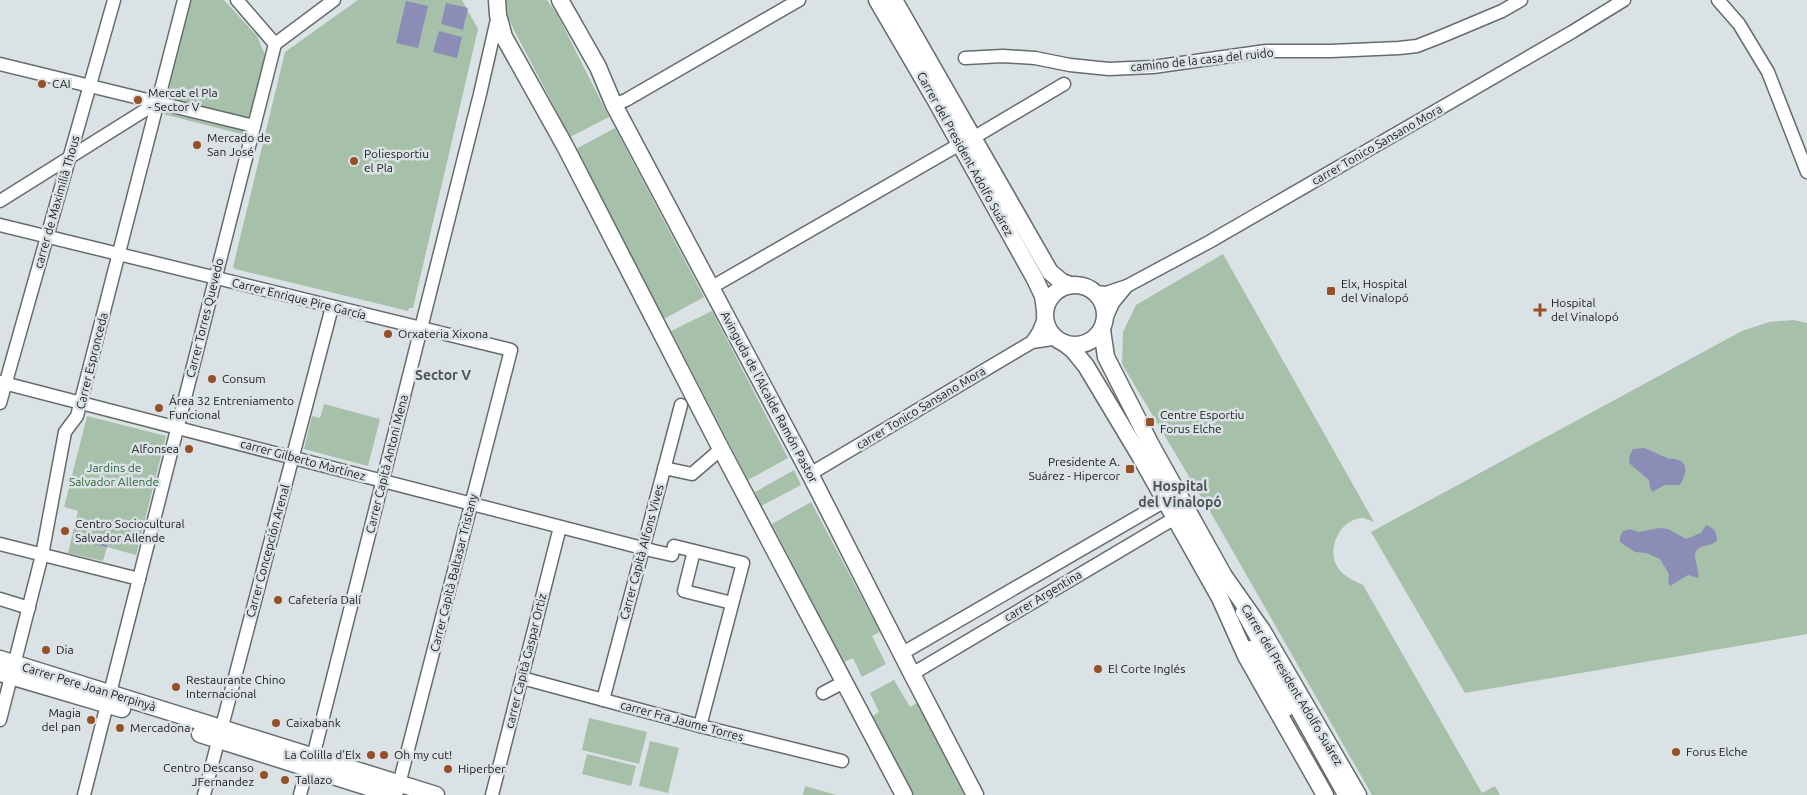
<svg xmlns="http://www.w3.org/2000/svg" width="1807" height="795" font-family="Ubuntu,sans-serif">
<style>
.green{fill:#a7c0aa}
.water{fill:#8b8db7}
.lines{fill:none;stroke-linecap:round;stroke-linejoin:round}
.minor-casing{stroke:#656c6e;stroke-width:15}
.major-casing{stroke:#656c6e;stroke-width:19}
.minor{stroke:#fff;stroke-width:12}
.major{stroke:#fff;stroke-width:16}
.poi-dot{fill:#965028;stroke:#dbe2e5;stroke-width:2}
.labels{text-anchor:middle;stroke-width:5;stroke-linejoin:round;paint-order:stroke}
.street-label{font-size:12px;fill:#181b1c;stroke:#dbe2e5}
.poi-label{font-size:12px;fill:#181b1c;stroke:#dbe2e5;text-anchor:start}
.park-label{font-size:12px;fill:#2e653a;stroke:#dbe2e5}
.neighbourhood-label{font-size:14px;font-weight:bold;fill:#4e5456;stroke:#dbe2e5}
</style>
<rect width="100%" height="100%" fill="#dbe2e5"/>
<!-- green -->
<g class="green">
<path d="M188,0H224L257,36L266,57L245,135L163,114L173,72L170,66Z"/>
<path d="M358,0H462L478,29L413,308H409L408,311L235,269L233,267L285,52Z"/>
<path d="M506,0H547L557,14L609,117L570,137L514,30L508,17Z"/>
<path d="M615,128L704,297L664,319L576,149Z"/>
<path d="M1223,254L1374,522C1371,521 1367,519 1363,518C1341,518 1325,549 1338,568C1343,576 1354,581 1363,585L1482,793L1495,786L1500,795H1372L1219,527L1122,364L1123,332L1136,305Z"/>
<path d="M712,311L788,458L748,480L671,331Z"/>
<path d="M1794,320L1807,323V634L1465,693L1371,532L1742,331L1769,322Z"/>
<path d="M324,404L380,419L368,466L304,449L312,416L320,418Z"/>
<path d="M87,416L166,436L136,555L107,547L103,561L68,553L78,511L64,507Z"/>
<path d="M794,470L801,485L761,506L755,492Z"/>
<path d="M811,502L880,632L872,636L886,664L862,677L853,658L844,662L772,524Z"/>
<path d="M894,680L910,707L917,703L964,795H914L873,716L879,712L870,693Z"/>
<path d="M589,718L647,732L639,764L582,750Z"/>
<path d="M650,741L679,748L668,793L639,786Z"/>
<path d="M587,754L636,766L631,786L582,774Z"/>
<path d="M805,786L836,795H803Z"/>
</g>
<!-- water -->
<g class="water">
<path d="M406,1L428,6L418,48L396,43Z"/>
<path d="M446,3L468,8L463,30L441,24Z"/>
<path d="M439,31L462,37L457,58L433,52Z"/>
<path d="M1644,448C1653,451 1659,455 1667,458C1673,460 1669,458 1675,459C1690,462 1686,475 1680,485H1665L1652,492L1650,487L1649,480L1629,463L1630,455L1633,449Z"/>
<path d="M1706,525C1714,527 1717,533 1717,541C1712,545 1707,545 1701,547C1688,553 1701,569 1698,578L1688,575L1670,586L1668,582L1669,574L1660,559L1646,553L1635,552L1620,542V537L1623,531L1630,529L1639,532L1659,528L1668,529L1686,539L1701,533Z"/>
<path d="M88,536L108,541L107,547L87,543Z"/>
</g>
<g class="lines">
<!-- minor casing -->
<g class="minor-casing">
<g id="minor">
<path d="M237,0L275,44"/>
<path d="M1718,0L1739,24L1768,72L1807,172"/>
<path d="M275,44L334,0"/>
<path d="M965,58L1003,56L1035,58L1070,65L1109,69L1153,67L1266,51H1331L1399,48L1417,46L1440,37L1502,11L1521,0"/>
<path d="M0,64L254,126"/>
<path d="M614,105L626,100L799,0"/>
<path d="M973,138L1064,84"/>
<path d="M0,201L158,102"/>
<path d="M0,225L511,350L397,792"/>
<path d="M712,287L960,144"/>
<path d="M1096,292L1106,293L1127,286L1209,242L1572,32L1624,0"/>
<path d="M1105,321L1113,303L1127,286"/>
<path d="M1032,342L1039,331L1045,316"/>
<path d="M0,382L654,551L672,555L674,546L743,563L700,726"/>
<path d="M0,403L114,0"/>
<path d="M664,468L692,474L721,449"/>
<path d="M810,474L1032,342L1052,339L1060,340"/>
<path d="M0,544L139,579"/>
<path d="M694,551L684,591L732,603"/>
<path d="M0,599L29,608"/>
<path d="M1242,612L1344,795"/>
<path d="M1250,647L1287,710"/>
<path d="M901,654L1165,501"/>
<path d="M912,674L1175,518"/>
<path d="M522,678L700,726L842,761"/>
<path d="M823,693L844,682"/>
<path d="M603,700L681,405"/>
<path d="M0,720L42,555L65,432L77,416L184,0"/>
<path d="M84,795L275,44"/>
<path d="M204,795L332,307"/>
<path d="M300,795L307,768L311,763L313,757L480,94L498,15"/>
<path d="M492,795L560,527"/>
</g>
</g>
<!-- major casing -->
<g class="major-casing">
<g id="major">
<path d="M497,0L498,15L504,37L565,146L721,449L904,795"/>
<path d="M560,0L598,67L614,105L810,474L912,674L975,795"/>
<path d="M877,0L936,101L1035,279L1043,296L1045,310"/>
<path d="M894,0L1050,272L1062,282L1070,285"/>
<circle cx="1075" cy="315" r="30"/>
<path d="M1102,330L1106,357L1151,445L1224,576L1262,630L1358,795"/>
<path d="M1064,343L1073,350L1086,366L1140,456L1220,598L1246,656L1325,795"/>
<path d="M0,659L436,795"/>
<path d="M0,673L122,709"/>
<path d="M200,734L393,795"/>
</g>
</g>
<!-- minor -->
<use href="#minor" class="minor"/>
<!-- major -->
<use href="#major" class="major"/>
</g>
<!-- markers -->
<g class="poi-dot">
<circle cx="42" cy="84" r="5"/>
<circle cx="138" cy="100" r="5"/>
<circle cx="197" cy="145" r="5"/>
<circle cx="354" cy="161" r="5"/>
<rect x="1326" y="286" width="10" height="10" rx="2.5"/>
<path d="M1537.5 302.5h5v5h5v5h-5v5h-5v-5h-5v-5h5z"/>
<circle cx="388" cy="334" r="5"/>
<circle cx="212" cy="379" r="5"/>
<circle cx="159" cy="408" r="5"/>
<rect x="1145" y="417" width="10" height="10" rx="2.5"/>
<circle cx="189" cy="449" r="5"/>
<rect x="1125" y="464" width="10" height="10" rx="2.5"/>
<circle cx="65" cy="531" r="5"/>
<circle cx="278" cy="600" r="5"/>
<circle cx="46" cy="650" r="5"/>
<circle cx="1098" cy="669" r="5"/>
<circle cx="176" cy="687" r="5"/>
<circle cx="91" cy="720" r="5"/>
<circle cx="276" cy="723" r="5"/>
<circle cx="120" cy="728" r="5"/>
<circle cx="1676" cy="752" r="5"/>
<circle cx="371" cy="755" r="5"/>
<circle cx="384" cy="755" r="5"/>
<circle cx="448" cy="769" r="5"/>
<circle cx="264" cy="775" r="5"/>
<circle cx="285" cy="780" r="5"/>
</g>
<g class="labels">
<!-- street labels -->
<g class="street-label">
<text transform="translate(1202 60) rotate(-6)" y="4">camino de la casa del ruido</text>
<text transform="translate(1377 145) rotate(-30)" y="4">carrer Tonico Sansano Mora</text>
<text transform="translate(965 154) rotate(61)" y="4">Carrer del President Adolfo Suárez</text>
<text transform="translate(57 202) rotate(-74)" y="4">carrer de Maximilià Thous</text>
<text transform="translate(299 299) rotate(14)" y="4">Carrer Enrique Pire García</text>
<text transform="translate(205 318) rotate(-76)" y="4">Carrer Torres Quevedo</text>
<text transform="translate(92 361) rotate(-76)" y="4">Carrer Espronceda</text>
<text transform="translate(769 397) rotate(62)" y="4">Avinguda de l'Alcalde Ramón Pastor</text>
<text transform="translate(921 408) rotate(-31)" y="4">carrer Tonico Sansano Mora</text>
<text transform="translate(303 460) rotate(15)" y="4">carrer Gilberto Martínez</text>
<text transform="translate(387 464) rotate(-76)" y="4">Carrer Capità Antoni Mena</text>
<text transform="translate(268 551) rotate(-75)" y="4">Carrer Concepción Arenal</text>
<text transform="translate(642 552) rotate(-75)" y="4">Carrer Capità Alfons Vives</text>
<text transform="translate(454 573) rotate(-76)" y="4">Carrer Capità Baltasar Tristany</text>
<text transform="translate(1043 596) rotate(-31)" y="4">carrer Argentina</text>
<text transform="translate(526 661) rotate(-76)" y="4">carrer Capità Gaspar Ortiz</text>
<text transform="translate(1292 685) rotate(59)" y="4">Carrer del President Adolfo Suárez</text>
<text transform="translate(89 687) rotate(17)" y="4">Carrer Pere Joan Perpinyà</text>
<text transform="translate(682 721) rotate(15)" y="4">carrer Fra Jaume Torres</text>
</g>
<!-- poi labels -->
<g class="poi-label">
<text x="52" y="88">CAI</text>
<text x="148" y="97">Mercat el Pla<tspan x="148" dy="14">- Sector V</tspan></text>
<text x="207" y="142">Mercado de<tspan x="207" dy="14">San José</tspan></text>
<text x="364" y="158">Poliesportiu<tspan x="364" dy="14">el Pla</tspan></text>
<text x="1341" y="288">Elx, Hospital<tspan x="1341" dy="14">del Vinalopó</tspan></text>
<text x="1551" y="307">Hospital<tspan x="1551" dy="14">del Vinalopó</tspan></text>
<text x="398" y="338">Orxateria Xixona</text>
<text x="222" y="383">Consum</text>
<text x="169" y="405">Área 32 Entreniamento<tspan x="169" dy="14">Funcional</tspan></text>
<text x="1160" y="419">Centre Esportiu<tspan x="1160" dy="14">Forus Elche</tspan></text>
<text x="179" y="453" text-anchor="end">Alfonsea</text>
<text x="1120" y="466" text-anchor="end">Presidente A.<tspan x="1120" dy="14">Suárez - Hipercor</tspan></text>
<text x="75" y="528">Centro Sociocultural<tspan x="75" dy="14">Salvador Allende</tspan></text>
<text x="288" y="604">Cafetería Dalí</text>
<text x="56" y="654">Dia</text>
<text x="1108" y="673">El Corte Inglés</text>
<text x="186" y="684">Restaurante Chino<tspan x="186" dy="14">Internacional</tspan></text>
<text x="81" y="717" text-anchor="end">Magia<tspan x="81" dy="14">del pan</tspan></text>
<text x="286" y="727">Caixabank</text>
<text x="130" y="732">Mercadona</text>
<text x="1686" y="756">Forus Elche</text>
<text x="361" y="759" text-anchor="end">La Colilla d'Elx</text>
<text x="394" y="759">Oh my cut!</text>
<text x="254" y="772" text-anchor="end">Centro Descanso<tspan x="254" dy="14">JFernandez</tspan></text>
<text x="458" y="773">Hiperber</text>
<text x="295" y="784">Tallazo</text>
</g>
<!-- park labels -->
<g class="park-label">
<text x="114" y="472">Jardins de<tspan x="114" dy="14">Salvador Allende</tspan></text>
</g>
<!-- neighbourhood labels -->
<g class="neighbourhood-label">
<text x="443" y="380">Sector V</text>
<text x="1180" y="491">Hospital<tspan x="1180" dy="16">del Vinalopó</tspan></text>
</g>
</g>
</svg>
